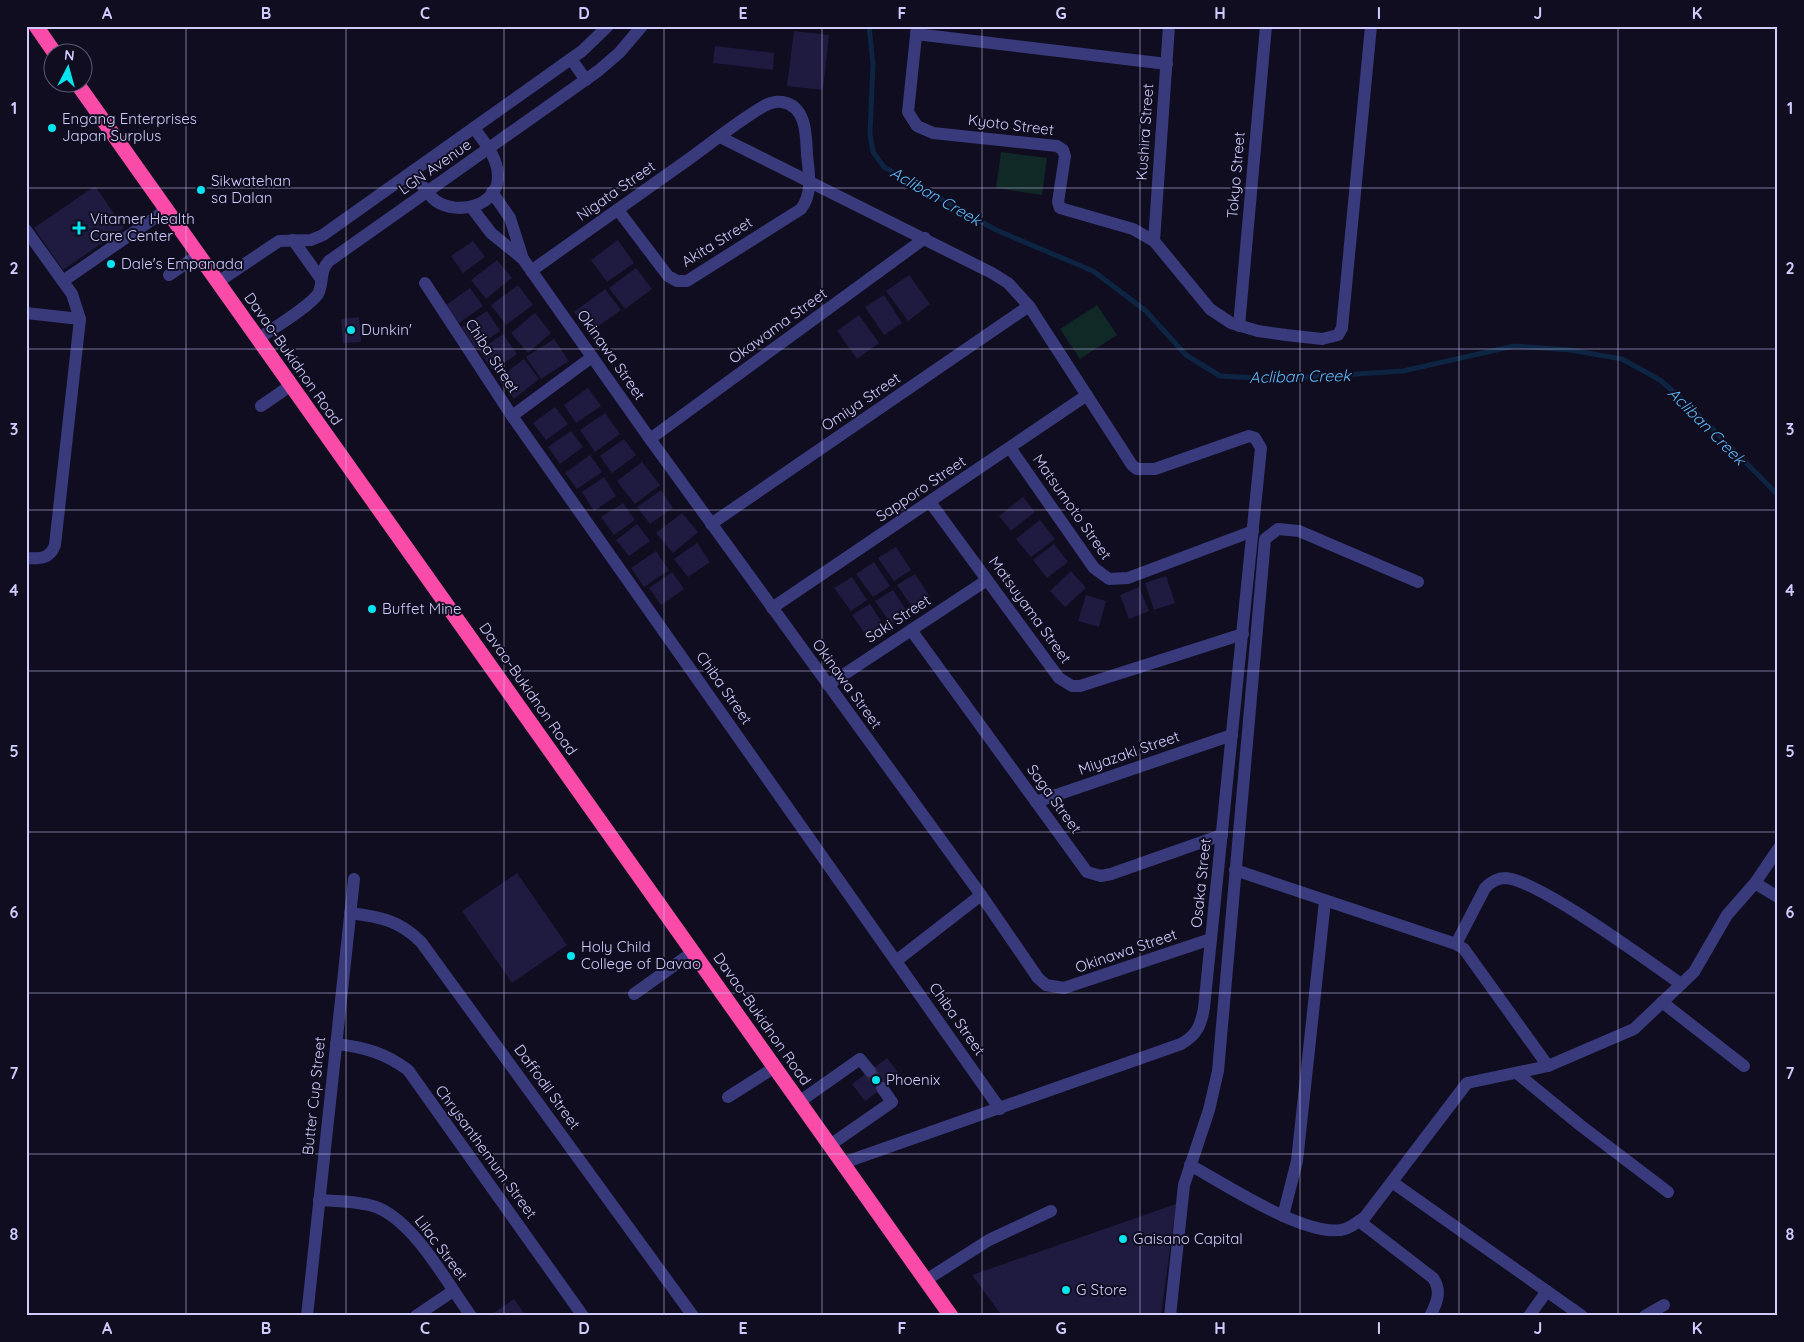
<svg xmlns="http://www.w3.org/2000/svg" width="1804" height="1342" font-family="Quicksand,sans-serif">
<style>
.green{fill:#102826}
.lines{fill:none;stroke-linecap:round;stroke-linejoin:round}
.stream{stroke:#0d2442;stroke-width:5}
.building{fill:#1f1a3f}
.minor-tunnel{stroke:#2c2a40;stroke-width:12;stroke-dasharray:12 6;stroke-linecap:butt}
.minor{stroke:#393a7c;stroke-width:12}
.highway{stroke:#fa4ba8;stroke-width:15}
.grid{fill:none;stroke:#cfccfd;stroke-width:1;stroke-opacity:0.55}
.poi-dot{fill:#07e4ee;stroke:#0f0d1f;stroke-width:2}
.labels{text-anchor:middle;stroke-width:4;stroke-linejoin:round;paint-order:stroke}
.poi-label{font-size:15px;fill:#cfccfd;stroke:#0f0d1f;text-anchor:start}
.street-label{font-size:15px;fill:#cfccfd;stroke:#0f0d1f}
.water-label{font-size:16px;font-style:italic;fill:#5dbafa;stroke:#0f0d1f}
.neatline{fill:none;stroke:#cfccfd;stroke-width:2}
.grid-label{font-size:16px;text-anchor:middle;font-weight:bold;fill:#cfccfd}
</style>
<rect width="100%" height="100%" fill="#0f0d1f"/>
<!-- green -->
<g class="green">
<path d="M1001,152L1047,158L1042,195L996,188Z"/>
<path d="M1097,305L1117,335L1080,359L1060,329Z"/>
</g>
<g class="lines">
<!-- stream -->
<path class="stream" d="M869,26L873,64L870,134L873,152L884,167L996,230L1093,271L1146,311L1186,355L1220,376L1279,379L1403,371L1514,346L1570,350L1622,359L1660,380L1691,407L1778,495"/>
</g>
<!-- building -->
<g class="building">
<path d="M794,31L829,35L823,90L787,86Z"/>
<path d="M715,46L774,53L773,70L713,63Z"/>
<path d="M95,186L124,228L63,270L34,228Z"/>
<path d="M618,240L634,263L607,282L591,260Z"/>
<path d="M473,241L485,257L463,273L451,256Z"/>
<path d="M497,260L512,278L486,299L471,280Z"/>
<path d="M636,268L652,289L625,309L609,288Z"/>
<path d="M909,275L930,304L908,321L886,291Z"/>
<path d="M518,285L533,305L506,325L491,305Z"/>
<path d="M470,288L483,306L459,323L446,305Z"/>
<path d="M605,289L621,310L590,332L574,312Z"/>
<path d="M884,295L902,323L884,335L865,307Z"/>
<path d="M487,311L500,331L475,348L462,327Z"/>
<path d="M535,313L551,333L528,353L511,333Z"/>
<path d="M859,315L879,343L857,359L837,331Z"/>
<path d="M359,317L361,342L343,343L341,319Z"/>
<path d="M503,334L517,354L493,371L479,351Z"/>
<path d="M554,339L569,361L541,379L526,357Z"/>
<path d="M524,359L539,379L514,399L498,379Z"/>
<path d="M588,388L601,406L576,423L564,405Z"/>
<path d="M555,407L568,424L546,440L533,423Z"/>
<path d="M605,413L620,434L595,452L580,430Z"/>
<path d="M571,431L583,447L560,464L548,447Z"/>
<path d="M624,439L636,455L612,473L600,456Z"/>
<path d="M590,455L602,472L577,489L565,473Z"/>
<path d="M642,462L660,485L635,504L617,481Z"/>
<path d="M604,477L616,496L594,511L582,492Z"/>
<path d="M661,490L673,508L650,524L637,507Z"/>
<path d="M1023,497L1035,512L1011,531L999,516Z"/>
<path d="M623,503L635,520L614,535L601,517Z"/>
<path d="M682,513L698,532L673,553L656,533Z"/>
<path d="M1040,520L1055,539L1031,557L1016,539Z"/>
<path d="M637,524L650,541L629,556L616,540Z"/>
<path d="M697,543L710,562L688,577L674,559Z"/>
<path d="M1054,544L1068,562L1047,578L1033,560Z"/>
<path d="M896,547L911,570L894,581L878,558Z"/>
<path d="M656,551L669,570L644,587L631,568Z"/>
<path d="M874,562L890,586L873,597L856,574Z"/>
<path d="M1071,571L1086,588L1065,607L1050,591Z"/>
<path d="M672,572L684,589L661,605L649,588Z"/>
<path d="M915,574L930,597L913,608L897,585Z"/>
<path d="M1166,576L1175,603L1154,610L1145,583Z"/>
<path d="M852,577L867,600L851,611L834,588Z"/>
<path d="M1139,587L1149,611L1129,619L1120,595Z"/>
<path d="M893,590L908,613L891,624L875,601Z"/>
<path d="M1086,595L1106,601L1099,627L1078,621Z"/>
<path d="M870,604L885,627L868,638L852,615Z"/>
<path d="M517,873L567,945L512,983L462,911Z"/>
<path d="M887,1058L900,1075L865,1101L852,1084Z"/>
<path d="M1176,1204L1161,1316H1002L972,1275Z"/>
<path d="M514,1299L526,1316H489Z"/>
</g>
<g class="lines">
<!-- minor-tunnel -->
<path class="minor-tunnel" d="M870,1071L882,1088"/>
<!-- minor -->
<g class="minor">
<path d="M917,26L908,112L917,126L933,133L1057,146L1063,150L1065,156L1058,202L1060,208L1133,229L1154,241L1210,309L1231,323L1258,331L1286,335L1322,339L1338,335L1342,328L1371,26"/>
<path d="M916,34L1167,64"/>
<path d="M571,59L586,80"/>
<path d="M720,137L992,273L1008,283L1029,306L1132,465L1137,469H1155L1249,436L1255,438L1261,448L1204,1008C1201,1025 1197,1035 1181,1044L843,1163"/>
<path d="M413,171C420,181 426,194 436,201C458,216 499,206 498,175C497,156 484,142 474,128"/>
<path d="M492,192L510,218L523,259"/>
<path d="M472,208L491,233L523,259L650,439L981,895L1038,978L1046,985L1064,988L1211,939"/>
<path d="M26,230L72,294L80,319L55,545C50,559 40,559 26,558"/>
<path d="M293,240L321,279"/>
<path d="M1154,241L1169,26"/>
<path d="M531,271C584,234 636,196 689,159C714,141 738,121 764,106C769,103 776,101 782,102C807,106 806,136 807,155C809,174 813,193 801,209L687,281H677L668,276L618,210"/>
<path d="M169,275L198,255"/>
<path d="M63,281L166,210"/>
<path d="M218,282L279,241L311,240L323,235L582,51L608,26"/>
<path d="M425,283L512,416L1000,1109"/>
<path d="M26,313L80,319"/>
<path d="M1239,326L1266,26"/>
<path d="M258,339C272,329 309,307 318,294C324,283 319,271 329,261L598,71L619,53L642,26"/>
<path d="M261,406L290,386"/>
<path d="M512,416L592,357"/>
<path d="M650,439L925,238"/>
<path d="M1010,448L1094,568L1109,579L1128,578L1253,531"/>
<path d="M930,502L1059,678L1072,686H1080L1243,634"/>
<path d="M711,524L1029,306"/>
<path d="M772,608L1087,395"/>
<path d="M911,630L1087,872L1101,876L1111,874L1222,835"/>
<path d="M828,685L987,580"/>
<path d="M1036,802L1232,735"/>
<path d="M1235,870L1456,944L1464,949L1548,1066"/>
<path d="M1755,883L1778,849"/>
<path d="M350,913C380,917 399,920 421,942L693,1316"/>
<path d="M1456,944L1485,888C1490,883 1497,878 1505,878C1537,879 1649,962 1681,984"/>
<path d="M896,961L981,895"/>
<path d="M634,994L693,952"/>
<path d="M1662,1002L1744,1066"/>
<path d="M336,1044C364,1047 385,1053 408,1070L583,1316"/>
<path d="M1518,1074L1580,1125L1668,1192"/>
<path d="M728,1097L775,1067"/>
<path d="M799,1102L860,1059L870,1071"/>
<path d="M830,1145L892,1102L882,1088"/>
<path d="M1190,1165C1223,1183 1309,1240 1345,1229C1352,1227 1359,1221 1365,1217L1467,1083L1548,1066L1634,1029L1694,972L1727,915L1755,883L1778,897"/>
<path d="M1392,1182L1582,1316"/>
<path d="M319,1200C337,1201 359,1201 376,1207C414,1221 447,1283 471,1316"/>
<path d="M1283,1216L1297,1161L1325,901"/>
<path d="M1359,1221L1433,1278C1442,1291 1437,1303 1430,1316"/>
<path d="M926,1280L989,1240L1051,1211"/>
<path d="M307,1316L354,879"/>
<path d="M416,1316L453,1291"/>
<path d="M1170,1316L1184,1185L1209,1110L1218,1071L1265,539L1278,529L1299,531L1418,582"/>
<path d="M1529,1316L1547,1291"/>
<path d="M1645,1316L1664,1305"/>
</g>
<!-- highway -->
<g class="highway">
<path d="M36,26L54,52"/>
<path d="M76,82L951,1316"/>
</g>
</g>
<!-- grid -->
<path class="grid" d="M186,26V1316M346,26V1316M504,26V1316M664,26V1316M822,26V1316M982,26V1316M1140,26V1316M1300,26V1316M1459,26V1316M1618,26V1316M26,188H1778M26,349H1778M26,510H1778M26,671H1778M26,832H1778M26,993H1778M26,1154H1778"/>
<!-- markers -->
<g class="poi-dot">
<circle cx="52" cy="128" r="5"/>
<circle cx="201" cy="190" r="5"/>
<path d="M76.5 220.5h5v5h5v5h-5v5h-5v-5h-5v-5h5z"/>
<circle cx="111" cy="264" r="5"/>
<circle cx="351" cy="330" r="5"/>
<circle cx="372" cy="609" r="5"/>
<circle cx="571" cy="956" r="5"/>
<circle cx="876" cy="1080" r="5"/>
<circle cx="1123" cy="1239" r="5"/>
<circle cx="1066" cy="1290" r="5"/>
</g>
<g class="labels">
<!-- poi labels -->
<g class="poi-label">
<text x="62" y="124">Engang Enterprises<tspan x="62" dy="17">Japan Surplus</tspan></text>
<text x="211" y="186">Sikwatehan<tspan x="211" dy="17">sa Dalan</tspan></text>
<text x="90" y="224">Vitamer Health<tspan x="90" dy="17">Care Center</tspan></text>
<text x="121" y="269">Dale's Empanada</text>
<text x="361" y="335">Dunkin'</text>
<text x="382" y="614">Buffet Mine</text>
<text x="581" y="952">Holy Child<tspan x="581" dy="17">College of Davao</tspan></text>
<text x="886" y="1085">Phoenix</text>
<text x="1133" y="1244">Gaisano Capital</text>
<text x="1076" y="1295">G Store</text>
</g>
<!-- street labels -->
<g class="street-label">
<text transform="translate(1011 125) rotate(7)" y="5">Kyoto Street</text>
<text transform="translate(1145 132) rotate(-86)" y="5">Kushira Street</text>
<text transform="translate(435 167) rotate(-35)" y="5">LGN Avenue</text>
<text transform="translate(1236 175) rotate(-85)" y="5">Tokyo Street</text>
<text transform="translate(616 191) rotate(-35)" y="5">Nigata Street</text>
<text transform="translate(717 242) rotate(-32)" y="5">Akita Street</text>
<text transform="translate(778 326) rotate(-36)" y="5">Okawama Street</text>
<text transform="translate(611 355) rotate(55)" y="5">Okinawa Street</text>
<text transform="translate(492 356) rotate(57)" y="5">Chiba Street</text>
<text transform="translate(293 359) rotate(55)" y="5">Davao-Bukidnon Road</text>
<text transform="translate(861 402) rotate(-34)" y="5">Omiya Street</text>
<text transform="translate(921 489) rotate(-34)" y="5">Sapporo Street</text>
<text transform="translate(1072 507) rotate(55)" y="5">Matsumoto Street</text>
<text transform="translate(1030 610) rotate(54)" y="5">Matsuyama Street</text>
<text transform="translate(898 619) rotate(-33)" y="5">Saki Street</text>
<text transform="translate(847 684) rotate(54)" y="5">Okinawa Street</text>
<text transform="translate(724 688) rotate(55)" y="5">Chiba Street</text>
<text transform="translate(528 689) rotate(55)" y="5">Davao-Bukidnon Road</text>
<text transform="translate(1129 753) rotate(-19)" y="5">Miyazaki Street</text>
<text transform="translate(1054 799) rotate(54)" y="5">Saga Street</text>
<text transform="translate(1201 883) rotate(-84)" y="5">Osaka Street</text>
<text transform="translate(1126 951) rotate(-19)" y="5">Okinawa Street</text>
<text transform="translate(762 1019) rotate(55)" y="5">Davao-Bukidnon Road</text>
<text transform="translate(957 1019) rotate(55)" y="5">Chiba Street</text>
<text transform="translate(547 1087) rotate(54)" y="5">Daffodil Street</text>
<text transform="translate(314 1096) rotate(-84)" y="5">Butter Cup Street</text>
<text transform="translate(486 1152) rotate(54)" y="5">Chrysanthemum Street</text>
<text transform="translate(441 1248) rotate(53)" y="5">Lilac Street</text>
</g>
<!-- water labels -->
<g class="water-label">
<text transform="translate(936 196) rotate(30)" y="6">Acliban Creek</text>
<text transform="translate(1300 376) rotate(-1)" y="6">Acliban Creek</text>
<text transform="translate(1707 426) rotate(45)" y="6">Acliban Creek</text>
</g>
</g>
<!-- border -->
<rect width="1804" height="1342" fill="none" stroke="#0f0d1f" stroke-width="55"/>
<!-- north arrow -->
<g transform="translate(68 68) rotate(6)"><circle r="24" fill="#0f0d1f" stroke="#5c5978"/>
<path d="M0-4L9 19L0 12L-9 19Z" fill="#07e4ee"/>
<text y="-8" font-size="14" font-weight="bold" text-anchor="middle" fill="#cfccfd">N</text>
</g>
<rect x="28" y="28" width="1748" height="1286" class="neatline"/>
<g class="grid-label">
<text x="107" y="19">A</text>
<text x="266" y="19">B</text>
<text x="425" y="19">C</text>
<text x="584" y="19">D</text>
<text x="743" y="19">E</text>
<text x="902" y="19">F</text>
<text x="1061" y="19">G</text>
<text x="1220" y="19">H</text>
<text x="1379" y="19">I</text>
<text x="1538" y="19">J</text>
<text x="1697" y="19">K</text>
<text x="14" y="114">1</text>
<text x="1790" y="114">1</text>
<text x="14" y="274">2</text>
<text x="1790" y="274">2</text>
<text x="14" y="435">3</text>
<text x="1790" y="435">3</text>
<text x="14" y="596">4</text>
<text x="1790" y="596">4</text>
<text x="14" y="757">5</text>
<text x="1790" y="757">5</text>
<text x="14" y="918">6</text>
<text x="1790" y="918">6</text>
<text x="14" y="1079">7</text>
<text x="1790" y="1079">7</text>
<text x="14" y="1240">8</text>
<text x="1790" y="1240">8</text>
<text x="107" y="1334">A</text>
<text x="266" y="1334">B</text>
<text x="425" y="1334">C</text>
<text x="584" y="1334">D</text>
<text x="743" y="1334">E</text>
<text x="902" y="1334">F</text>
<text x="1061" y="1334">G</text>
<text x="1220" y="1334">H</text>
<text x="1379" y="1334">I</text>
<text x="1538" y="1334">J</text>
<text x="1697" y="1334">K</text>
</g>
</svg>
